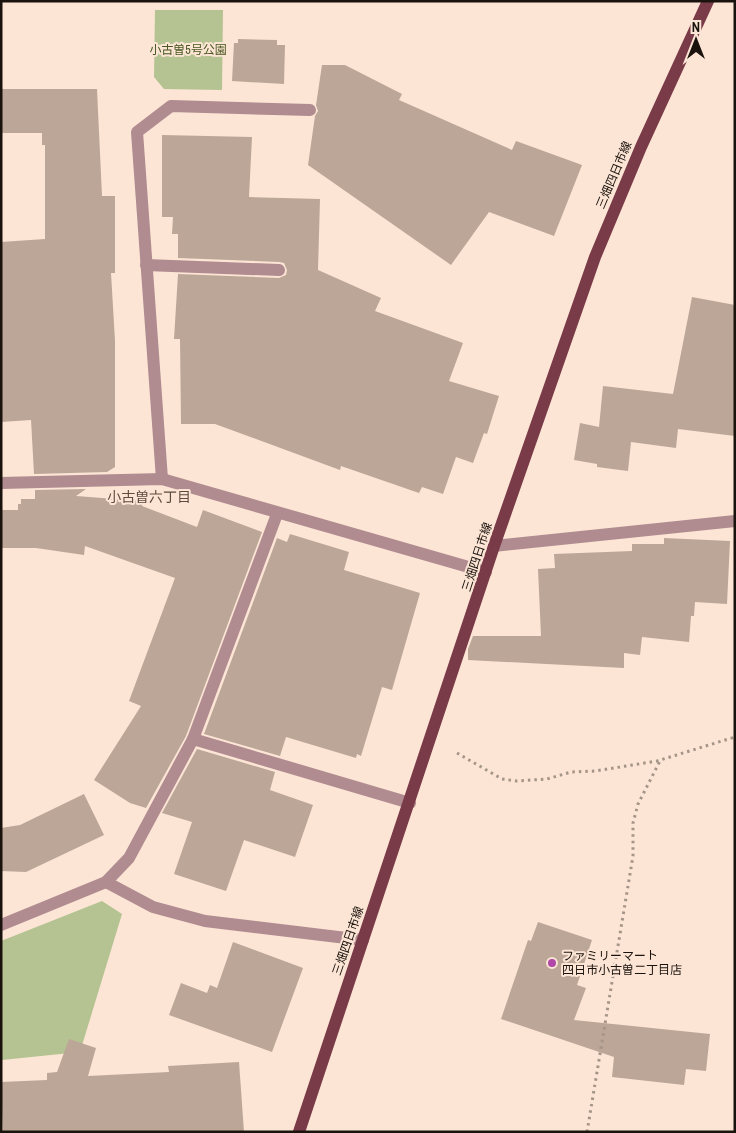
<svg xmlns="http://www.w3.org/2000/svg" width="736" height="1133" font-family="'Archivo Narrow','Noto Sans JP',sans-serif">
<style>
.green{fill:#b4c391}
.building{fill:#bca697}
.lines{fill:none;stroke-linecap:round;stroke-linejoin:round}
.path{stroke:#a59488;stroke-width:3;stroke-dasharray:2.5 4;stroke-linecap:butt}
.minor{stroke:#b08b90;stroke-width:12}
.major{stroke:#7a3b48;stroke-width:12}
.poi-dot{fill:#b047a9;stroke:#fce5d5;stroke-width:2}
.labels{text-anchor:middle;stroke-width:4;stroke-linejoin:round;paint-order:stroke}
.park-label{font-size:12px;fill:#48561f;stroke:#fce5d5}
.street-label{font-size:12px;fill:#1a130d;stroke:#fce5d5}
.poi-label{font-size:12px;fill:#1a130d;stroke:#fce5d5;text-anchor:start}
.neighbourhood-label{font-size:14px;fill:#5e4c3f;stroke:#fce5d5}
</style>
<rect width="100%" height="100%" fill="#fce5d5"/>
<!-- green -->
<g class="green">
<path d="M155,10H223L222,90L164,89L154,77Z"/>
<path d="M102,901L122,914L80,1052L2,1060L1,941Z"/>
</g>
<!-- building -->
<g class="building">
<path d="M238,39L277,40V45H285L284,84L232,81L234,43H238Z"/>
<path d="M322,65H345L402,94L399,100L512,150L516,141L582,165L554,236L489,212L451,265L308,165L315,116L318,111L316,105Z"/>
<path d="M1,89H97L102,196H115V273H111L115,341V467L107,472L34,474L31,420L1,422V242L45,239V145H42V133H1Z"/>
<path d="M162,135L252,137L249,197L320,199L318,270L381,298L375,311L463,343L449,381L499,396L487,434L484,433L473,463L456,457L443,494L422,487L419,493L341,466L340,470L215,424H181L180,339H174L178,274L279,278L286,275L287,270L284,263L279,262L178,258V234H172L173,217H162Z"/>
<path d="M692,297L735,305V436L678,429L676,448L631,442L628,471L597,467V464L574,460L580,423L599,427L603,386L673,394Z"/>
<path d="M86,489L76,496L142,501V506L197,527L203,510L262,532L186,736L146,808L130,803L94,780L141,706L129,701L175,578L85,546L84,555L36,548H1V510H18V504H21V499H35V490Z"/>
<path d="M290,534L349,552L344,570L420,593L392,690L382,687L361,756L357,754L356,758L286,737L280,756L204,734L277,538L287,542Z"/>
<path d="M664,538L730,541L727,604L695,602L694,616H691L689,642L642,637L640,655L624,653V668L468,660V649L473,636H541L538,569L555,568L554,554L632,551V544H664Z"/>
<path d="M197,749L275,772L270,790L313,805L295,857L244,840L226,891L174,874L192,822L162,813Z"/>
<path d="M84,794L104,835L26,872L1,871V828L20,825Z"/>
<path d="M538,922L592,940L577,985L586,988L574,1020L710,1034L706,1071L686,1069L684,1085L612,1077L614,1057L501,1019L528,940L531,941Z"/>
<path d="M233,942L303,968L272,1052L169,1015L181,983L207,993L210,985L217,988Z"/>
<path d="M69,1039L96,1048L88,1076L169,1072L168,1066L239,1062L244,1132H3L1,1082L47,1080V1073L57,1072Z"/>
</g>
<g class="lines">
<!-- path -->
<g class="path">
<path d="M457,753L502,779L517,781L547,779L571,772L595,771L657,761L735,737"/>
<path d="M587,1132L633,856V823L638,804L661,759"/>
</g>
<!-- minor -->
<g class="minor">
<path d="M146,265L279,270"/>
<path d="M162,479L137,132L171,106L310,110"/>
<path d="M1,483L162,479L486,572"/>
<path d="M494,546L735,521"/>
<path d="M193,739L410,803"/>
<path d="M106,882L153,907L205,921L363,940"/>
<path d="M1,925L106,882L129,858L193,739L277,514"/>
</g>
<!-- major -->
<path class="major" d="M299,1132L494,546L595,257L641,147L708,1"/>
</g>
<!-- markers -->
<circle class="poi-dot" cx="552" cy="963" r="5"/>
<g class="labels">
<!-- park labels -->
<g class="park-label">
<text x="188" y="54">小古曽5号公園</text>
</g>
<!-- street labels -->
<g class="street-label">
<text transform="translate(614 175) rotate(-67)" y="4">三畑四日市線</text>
<text transform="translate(477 557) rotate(-72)" y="4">三畑四日市線</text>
<text transform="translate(348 941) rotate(-71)" y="4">三畑四日市線</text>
</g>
<!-- poi labels -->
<g class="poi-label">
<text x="562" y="960">ファミリーマート<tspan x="562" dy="14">四日市小古曽二丁目店</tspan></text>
</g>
<!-- neighbourhood labels -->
<g class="neighbourhood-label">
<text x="149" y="502">小古曽六丁目</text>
</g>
</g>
<!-- border -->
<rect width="736" height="1133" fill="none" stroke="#1a130d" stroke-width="5"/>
<!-- north arrow -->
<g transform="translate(696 40)" stroke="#fce5d5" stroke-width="4" paint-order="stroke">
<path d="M0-4L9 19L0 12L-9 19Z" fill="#1a130d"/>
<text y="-8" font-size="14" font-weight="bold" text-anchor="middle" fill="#1a130d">N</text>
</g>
</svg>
